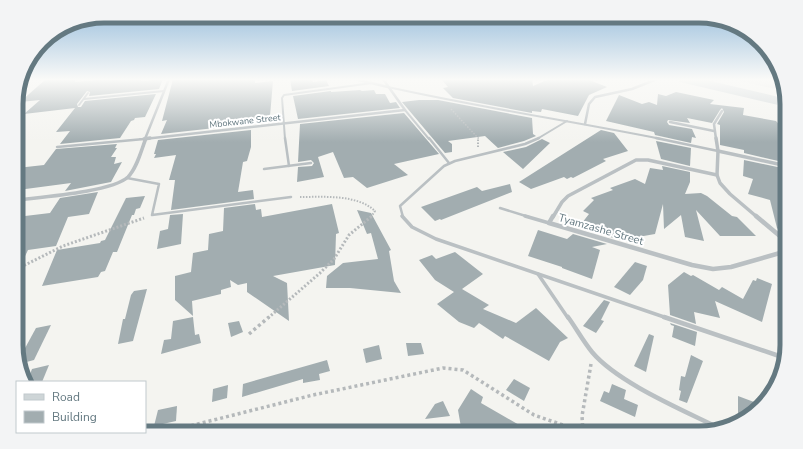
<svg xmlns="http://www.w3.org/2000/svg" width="803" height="449" font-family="'Nunito Sans',sans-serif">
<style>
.built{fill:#e5e5e4}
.building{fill:#a2adb0}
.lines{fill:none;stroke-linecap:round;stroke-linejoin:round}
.path-far3{stroke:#b5b9bb;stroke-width:1.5;stroke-dasharray:1.5 1.5;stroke-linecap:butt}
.path-far2{stroke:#b5b9bb;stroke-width:2;stroke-dasharray:1.5 1.5;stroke-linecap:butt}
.path-far1{stroke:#b5b9bb;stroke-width:3;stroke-dasharray:2 2;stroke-linecap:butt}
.path{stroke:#b5b9bb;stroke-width:3.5;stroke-dasharray:3 3;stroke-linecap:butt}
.lane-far3{stroke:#bac0c3;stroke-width:2}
.lane-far2{stroke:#bac0c3;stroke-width:2.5}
.lane-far1{stroke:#bac0c3;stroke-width:3.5}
.lane{stroke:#bac0c3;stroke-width:4.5}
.street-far2{stroke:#bac0c3;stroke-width:2.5}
.street-far1{stroke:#bac0c3;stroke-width:3.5}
.street{stroke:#bac0c3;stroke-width:4.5}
.secondary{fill:#ced5d7;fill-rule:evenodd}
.labels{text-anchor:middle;stroke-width:4;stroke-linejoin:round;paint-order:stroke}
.far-street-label{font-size:9px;fill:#647981;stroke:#fff}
.street-label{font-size:11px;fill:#647981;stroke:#fff}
.rim{fill:none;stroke:#647981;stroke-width:5}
</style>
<rect width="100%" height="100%" fill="#f4f4f0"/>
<!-- built -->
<path class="built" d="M732,79H781L784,91Z"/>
<!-- building -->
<g class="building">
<path d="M46,79H76L75,82L105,79H142L141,81L163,79L159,89L89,96L90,92L87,91L77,104L78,107H81L85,101L156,94L145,117L135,118L134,120L131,121L120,138L60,144L70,131L56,132L75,108L24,114L40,100L20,102Z"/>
<path d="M173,79H255V83L273,81L270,116L252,118L251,124L161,134L167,120L162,121Z"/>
<path d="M290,79H312L313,82L326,80L329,86L292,91Z"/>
<path d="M441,79H532L533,86L549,79H587L607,87L589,95L578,116L542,109L541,112L532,111V113L453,98L443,88L448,87Z"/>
<path d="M360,90L362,91L374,90L376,94H385L390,103L396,102L400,108L298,119L293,96L331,91V92Z"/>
<path d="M676,92L714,100L710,104L744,108L743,115L776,121L787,133V163L744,153V150L720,145V125L717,124L724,112L722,108L720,110L712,123L687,118L690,123L668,120L667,122L669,125L692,129L696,138L692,137L691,143L655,135L654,132L606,121L619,95L642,104L649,102L657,105L658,94L666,96Z"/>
<path d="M419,100H438L532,118L533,134L536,136L524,141L498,148L485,136L448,141L452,144V152L445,153L402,102Z"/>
<path d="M404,113L439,154L394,164L408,175L367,188L353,177L344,178L333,152L318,157L324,177L297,182L298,167L312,166L314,163L311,160L298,162L300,124Z"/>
<path d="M251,130V147L247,161L243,162L238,192L253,190L254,199L171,210L175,180H169L176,155L154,158L156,154H154L158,140Z"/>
<path d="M601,130L614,133L628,151L603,159L606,161L573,178L571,177L567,179L564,177L531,189L519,182Z"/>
<path d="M542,139L550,143L523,169L503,152L526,147Z"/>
<path d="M656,141L691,148L690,166L661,159Z"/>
<path d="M117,144L115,148H117L111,157H116L114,164L122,162L111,182L65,191L71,183L18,190L24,181L17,182V168L44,165L56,149Z"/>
<path d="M744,160L787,169V210L783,209L786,232L782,233L777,228L770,200L748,194L753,179L743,176Z"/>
<path d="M662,166L690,172V182L685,194L701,193L707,196L732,216L737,217L756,236H720L696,210L704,241L685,237L681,215L664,229L663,204L655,234L621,240L578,228L589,214L583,211L594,200L591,198L613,190L610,188L635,179L645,184L650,168L663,170Z"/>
<path d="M510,184L512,192L441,220L440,219L435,221L421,207L477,187L482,191Z"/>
<path d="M98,192L89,214L68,217L56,246L28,250L17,273V227L25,216L50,213L60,198Z"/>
<path d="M145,196L140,208L136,209L134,215H132L117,252H113L105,271L101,272L98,277L42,286L57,250L100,243L101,241L105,240L126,198Z"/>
<path d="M255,204L256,210L261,209L262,217L332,204L339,233L336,234L335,265L273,276L287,283L289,321L247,292V283L238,285L230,280L231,287L221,290V294L192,301L193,316L175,300V276L191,272L193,253L208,250L209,234L223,231L224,208Z"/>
<path d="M357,210L371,213L391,250L389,251L394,281L401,293L350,288H326L327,276L343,263L378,259L371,233L367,234Z"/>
<path d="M183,214L181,244L157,249L160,231L168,229L170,215Z"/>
<path d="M538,230L567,239L573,234L607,244L592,247L600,250L592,279L562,268V267L528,256Z"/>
<path d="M455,252L483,274L462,289L489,305L483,309L516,323L536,308L568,338L560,342L549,361L505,336L503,339L479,323L474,328L459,322L437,304L454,292L435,280L419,260L432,255L436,259Z"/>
<path d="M635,262L647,266L643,280L630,295L614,287Z"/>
<path d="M684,272L691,276L693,275L719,290L722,287L743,299L753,280L756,281L757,278L772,284L762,322L715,301L720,318L694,312L696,324L670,315L668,285Z"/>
<path d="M147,289L133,341L118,344L123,319H125L131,295L134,291Z"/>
<path d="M604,300L610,302L601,320L604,321L596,333L583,326Z"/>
<path d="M193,317L195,335L199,334L201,343L161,354L164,340L171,339L173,321Z"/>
<path d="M239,321L243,332L231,337L228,323Z"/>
<path d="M670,323L697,332L695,346L672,337L674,326L671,325Z"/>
<path d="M51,325L34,360L19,364L18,361L36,328Z"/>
<path d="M649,334L654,336L646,372L634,366Z"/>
<path d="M406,343H421L424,354L408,356Z"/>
<path d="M379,345L382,359L366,363L363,349Z"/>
<path d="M691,355L703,361L687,403L679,400L681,391L679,390L681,376L685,377Z"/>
<path d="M327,360L330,371L319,374L320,380L303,383V379L242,397L243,384Z"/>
<path d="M49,365L42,382H27L32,369Z"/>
<path d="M514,379L530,388L524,401L506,390Z"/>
<path d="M612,384L626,390L624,399L638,405L635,417L600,401L604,391L609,393Z"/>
<path d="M228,385L227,398L212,402L213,389Z"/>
<path d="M471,389L483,397L481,403L533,433H503L498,429L462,433L458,410Z"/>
<path d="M738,396L754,402L755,410L743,421L738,423Z"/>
<path d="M443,401L450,416L425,419L435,404Z"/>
<path d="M177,406L176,421L154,426L158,410Z"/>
</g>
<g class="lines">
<!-- path-far3 -->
<path class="path-far3" d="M451,109L479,139"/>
<!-- path-far2 -->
<g class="path-far2">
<path d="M478,147V138"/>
<path d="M300,197C323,197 357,194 375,211L371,217"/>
</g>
<!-- path-far1 -->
<g class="path-far1">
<path d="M17,269L63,246L144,218"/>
<path d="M268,318L320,273L334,259L349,235L372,216"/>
</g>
<!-- path -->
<g class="path">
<path d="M249,334L269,317"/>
<path d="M583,432L582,416L591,364"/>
<path d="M162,433L313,395L443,368L463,370L534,415L583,432"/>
</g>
<!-- lane-far3 -->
<g class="lane-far3">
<path d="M388,87C478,107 570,121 661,139"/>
<path d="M84,99L164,91"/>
<path d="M79,105L88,93"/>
<path d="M405,110L429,139"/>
<path d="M140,139H144"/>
<path d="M285,139L282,98L284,95L372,83"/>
<path d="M537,139L567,121"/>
</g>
<!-- lane-far2 -->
<g class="lane-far2">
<path d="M285,138L289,166"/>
<path d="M429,138L449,163"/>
<path d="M656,138L718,151"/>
<path d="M57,147L144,139"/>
<path d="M264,169L311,163"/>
<path d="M127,178L159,184L152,215L291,197"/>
<path d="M500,208L529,217"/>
<path d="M403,217L400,206L444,166L455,161L525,144L539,138"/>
</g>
<!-- lane-far1 -->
<g class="lane-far1">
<path d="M402,216L412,227L436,239L667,318"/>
<path d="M525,216L549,223"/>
<path d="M538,274L568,318"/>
</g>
<!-- lane -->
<g class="lane">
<path d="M568,317C576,328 583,341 592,352C618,383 683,410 719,428"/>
<path d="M664,317L785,358"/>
</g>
<!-- street-far2 -->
<g class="street-far2">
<path d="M354,79L388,87"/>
<path d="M670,122L714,131"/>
<path d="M585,124L589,104L595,97L632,89L657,79"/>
<path d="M144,139L405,110L383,79"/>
<path d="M145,139L169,79"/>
<path d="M716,139L714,124L722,111"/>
</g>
<!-- street-far1 -->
<g class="street-far1">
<path d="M716,138L718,151L717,175L720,183L730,194L757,217"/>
<path d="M144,139L150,138"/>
<path d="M718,151L787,166"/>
<path d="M17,200C41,197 112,192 128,177C137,168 141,151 146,138"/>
<path d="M553,217L562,202L568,196L636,160H648L717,175"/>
</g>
<!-- street -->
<g class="street">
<path d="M553,216L549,223L692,265L713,269L731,267L787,251"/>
<path d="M756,216L787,242"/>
</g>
<!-- secondary -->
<path class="secondary" d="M678,79H702L787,99V107L680,82Z"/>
</g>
<!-- sky -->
<linearGradient id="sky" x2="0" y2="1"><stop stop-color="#92bada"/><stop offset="0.56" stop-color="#fafaf8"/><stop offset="1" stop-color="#fafaf8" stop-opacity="0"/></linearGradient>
<rect width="803" height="142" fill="url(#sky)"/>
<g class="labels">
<!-- far-street labels -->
<g class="far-street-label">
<text transform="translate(245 121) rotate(-6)" y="3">Mbokwane Street</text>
</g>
<!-- street labels -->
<g class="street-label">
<text transform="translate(601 229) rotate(16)" y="4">Tyamzashe Street</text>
</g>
</g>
<!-- crop -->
<path d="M0 0H803V449H0ZM104 23H699A81 81 0 0 1 780 104V345A81 81 0 0 1 699 426H104A81 81 0 0 1 23 345V104A81 81 0 0 1 104 23Z" fill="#f3f4f5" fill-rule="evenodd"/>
<path class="rim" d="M104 23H699A81 81 0 0 1 780 104V345A81 81 0 0 1 699 426H104A81 81 0 0 1 23 345V104A81 81 0 0 1 104 23Z"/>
<!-- legend -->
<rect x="16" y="381" width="130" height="52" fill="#ffffff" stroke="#c1c9cd"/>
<rect x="24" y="394" width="20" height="6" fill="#ced5d7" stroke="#c1c9cd"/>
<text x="52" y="401" font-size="12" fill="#647981">Road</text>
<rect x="24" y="411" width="20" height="12" fill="#a2adb0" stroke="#c1c9cd"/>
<text x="52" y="421" font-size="12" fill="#647981">Building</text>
</svg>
